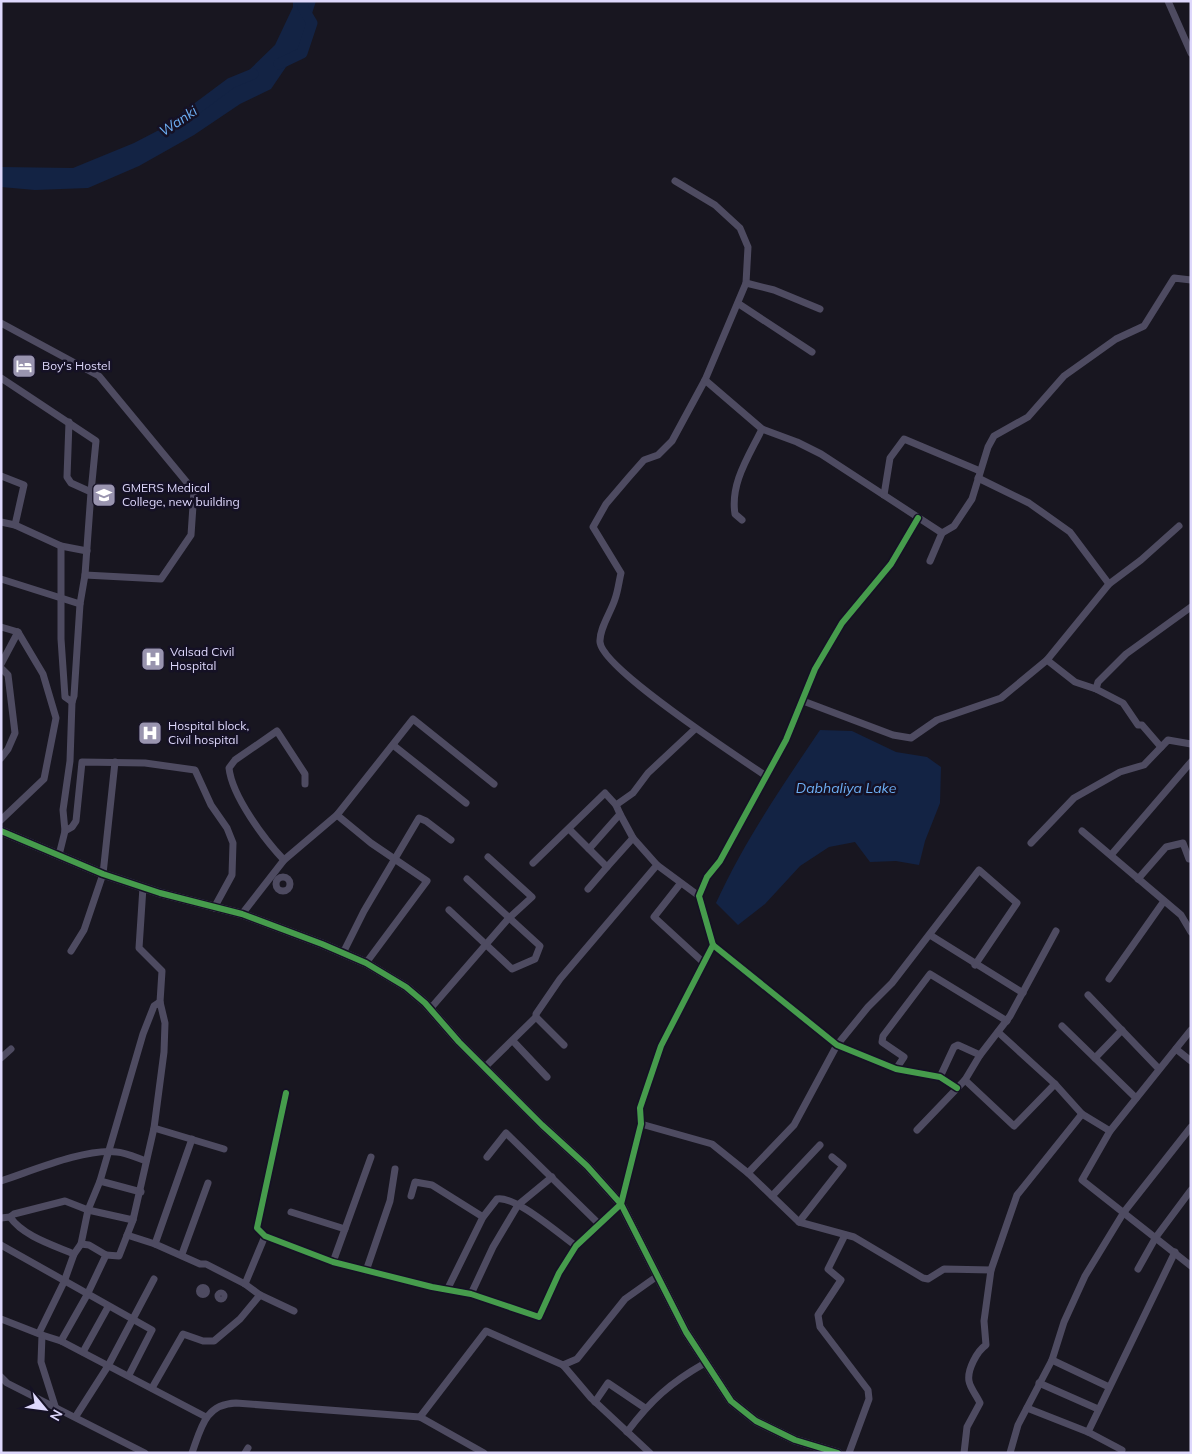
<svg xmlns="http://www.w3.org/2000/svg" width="1192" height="1454" font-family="Mulish,sans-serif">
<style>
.water{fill:#132344}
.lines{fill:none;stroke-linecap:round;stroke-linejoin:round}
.river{stroke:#132344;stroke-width:11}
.minor{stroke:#4e4b61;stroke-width:7}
.tertiary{stroke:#4e4b61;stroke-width:9}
.cycleway-casing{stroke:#151125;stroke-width:9}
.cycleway{stroke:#469c4c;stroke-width:6}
.labels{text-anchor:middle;stroke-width:5;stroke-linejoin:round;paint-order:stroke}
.poi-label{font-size:12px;fill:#ded8fc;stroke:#151125;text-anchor:start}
.water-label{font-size:14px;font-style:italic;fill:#6daff4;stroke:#151125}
</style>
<rect width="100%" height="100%" fill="#181620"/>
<!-- water -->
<g class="water">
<path d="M293,1H316L303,42L271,89L240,104L194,135L139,166L88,188L35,190L1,187V167L73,168L134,143L211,103L242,77L275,45L293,7Z"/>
<path d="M820,730L852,731L896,752L927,757L941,767L940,803L925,841L919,865L896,861L870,862L855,842L829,847L800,866L765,904L738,925L716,903C744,842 782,786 820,730Z"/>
</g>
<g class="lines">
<!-- river -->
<g class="river">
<path d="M279,64L302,53L312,23L303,8L302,1"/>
<path d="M172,127L231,83L253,74"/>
</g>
<!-- minor -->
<g class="minor">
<path d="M1168,1L1191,53"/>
<path d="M675,181L715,205L740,228L748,247L746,283L705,380L672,441L658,455L644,460L629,477L606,504L593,527L621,573C619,581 618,591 615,599C611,612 599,629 600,642C602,669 740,758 766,776"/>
<path d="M746,283L774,290L820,309"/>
<path d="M739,304L812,352"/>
<path d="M1,323L99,376L194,491L191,535L161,579L85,575"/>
<path d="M1,378L96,441L91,492"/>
<path d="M705,380L762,429L797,442L821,454L942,533"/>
<path d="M1,476L24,485L15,525"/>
<path d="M978,478L1029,503L1070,532L1109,584"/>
<path d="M884,495L890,458L904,439L980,471"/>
<path d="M918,518L891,564L842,623L815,669L786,740L720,861L707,877L699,896L713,945L837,1045L896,1069L940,1077L957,1088"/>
<path d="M742,520L735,514C730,483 749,456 762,429"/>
<path d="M1,522L15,525L61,546L87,551"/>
<path d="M61,546V639L65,697L72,702"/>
<path d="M930,561L942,533L954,526L972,499L988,447L994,436L1028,417L1064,376L1116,339L1144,326L1174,278L1191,280"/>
<path d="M1,579L80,604"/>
<path d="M1,627L18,632L43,674L56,718L44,779L1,820"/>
<path d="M1,664L18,632"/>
<path d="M1,668L8,675L15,733L8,749L1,758"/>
<path d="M1096,689L1098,682L1126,654L1191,607"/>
<path d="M803,701L893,735L911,738L937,720L1001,698L1047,660"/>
<path d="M393,745L466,803"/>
<path d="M1161,747L1142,725H1138L1123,703L1096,689L1075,682L1047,660L1109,584L1141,560L1179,526"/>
<path d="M620,814L633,838"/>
<path d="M337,815L371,843L427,881L366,963"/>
<path d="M569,829L607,867L588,889"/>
<path d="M65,831L72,827L76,821L82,762L145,763L195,770L211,805L227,828L233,843L232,875L214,908"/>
<path d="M1082,831L1181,915L1191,932"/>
<path d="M1031,843L1074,798L1120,772L1144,765L1168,740L1191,744"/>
<path d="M589,849L620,814L616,805"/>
<path d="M59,855L65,831L63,810L70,761L72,702L74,696L80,604L85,575L91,492L71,483L67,477L69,422"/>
<path d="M1111,855L1191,762"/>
<path d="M284,860C264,839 232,796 229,768L235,760L277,731L305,774V784"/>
<path d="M533,863L605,793L616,805L633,793L648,773L695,729"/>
<path d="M657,865L699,896"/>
<circle cx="283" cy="884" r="7"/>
<path d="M1138,879L1166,847L1183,843L1189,859"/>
<path d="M680,884L654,917L704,963"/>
<path d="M449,910L512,969L535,959L540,946L467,879"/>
<path d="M242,914L284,860L337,815L413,719L494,784"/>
<path d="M930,935L1023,993"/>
<path d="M71,951L84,930L103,874L115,762"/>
<path d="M343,953L364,911L419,818L426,821L451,840"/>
<path d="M1109,979L1164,901"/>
<path d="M1088,995L1159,1069"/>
<path d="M430,1009L508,919L532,897L488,857"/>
<path d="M536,1017L564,1045"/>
<path d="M1062,1026L1136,1098"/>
<path d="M1191,1030L1110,1131L1082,1180L1191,1266"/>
<path d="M998,1032L1055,1084L1082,1114L1110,1131"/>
<path d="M513,1041L547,1077"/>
<path d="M1176,1049L1191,1061"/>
<path d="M1,1058L11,1049"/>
<path d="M1095,1058L1122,1030"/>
<path d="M485,1067L536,1017V1014L560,979L657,865L633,838L607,867"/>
<path d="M896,1069L904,1057L882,1042L883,1036L930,974L1007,1021"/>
<path d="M940,1077L954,1047L958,1045L980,1055"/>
<path d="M965,1080L1014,1126L1055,1084"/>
<path d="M286,1093L257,1228L265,1236L333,1262L432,1287L471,1294L539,1317L559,1273L576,1246L621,1204L641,1124L640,1108L661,1046L713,945"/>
<path d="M641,1124L712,1144L748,1173L799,1222L854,1237L923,1278L928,1279L944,1269L991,1270"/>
<path d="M154,1128L224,1149"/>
<path d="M917,1130L965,1080L980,1055L1010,1016L1056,931"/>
<path d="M192,1139L155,1244L200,1264H206L245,1284L260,1295L294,1311"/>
<path d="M487,1157L506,1133L599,1224"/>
<path d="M748,1173L794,1125L837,1045L868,1007L892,983L979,870L1017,903L975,965"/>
<path d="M1,1181C32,1171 85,1148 117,1152C127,1153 137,1158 146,1161"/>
<path d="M100,1181L141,1192"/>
<path d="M411,1196L415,1182L432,1185L483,1217"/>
<path d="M772,1196L820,1145"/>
<path d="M291,1212L345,1229"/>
<path d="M10,1217C23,1236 53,1245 74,1254"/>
<path d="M1,1218L10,1217L14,1214L65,1201L88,1210L133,1220L154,1128L164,1052L165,1023L160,1002L162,971L139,948L143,887"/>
<path d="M799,1222L843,1166L832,1157"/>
<path d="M127,1235L155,1244"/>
<path d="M845,1235L828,1269L841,1280L818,1315L820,1327L868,1390L869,1399L849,1453"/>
<path d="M81,1244L89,1245L106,1255L87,1295L61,1341L206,1417"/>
<path d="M1,1245L152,1330L129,1375"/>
<path d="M182,1254L208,1183"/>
<path d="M106,1255L119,1256L133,1220"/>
<path d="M333,1262L371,1157"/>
<path d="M1138,1269L1156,1237L1191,1190"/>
<path d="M366,1271L390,1201L395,1169"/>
<path d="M245,1284L265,1236"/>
<circle cx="203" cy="1291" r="3.5"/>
<path d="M448,1288L483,1217L497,1199C515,1195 560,1235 576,1246"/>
<circle cx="221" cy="1296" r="3"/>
<path d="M471,1294L493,1247L518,1205L552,1177"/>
<path d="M1,1319L42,1335L41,1362L55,1406"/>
<path d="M39,1333L64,1282L74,1254L81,1244L88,1210L100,1181L143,1034L154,1006L160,1002"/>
<path d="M42,1335L61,1341"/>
<path d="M83,1352L108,1307"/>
<path d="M1052,1360L1109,1387"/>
<path d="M563,1365L577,1359L625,1299L656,1277"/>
<path d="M1,1377L7,1383L145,1453"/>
<path d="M1039,1383L1098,1409"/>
<path d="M152,1388L183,1334L203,1341H214L240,1319L260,1295"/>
<path d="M595,1402L608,1383L645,1408"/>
<path d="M1027,1408L1088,1432L1122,1450"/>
<path d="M76,1416L108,1366L154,1279"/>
<path d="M420,1417L486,1331L563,1365L591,1398L650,1453"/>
<path d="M627,1432C651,1400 670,1383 705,1363"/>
<path d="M1088,1432L1175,1252"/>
<path d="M192,1453C201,1428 205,1404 236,1403L420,1417L484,1453"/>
<path d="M245,1453L248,1448"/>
<path d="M964,1453L967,1427L980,1403C977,1396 970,1388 969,1381C967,1370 977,1351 986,1345L984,1321L991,1270L1017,1195L1082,1114"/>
<path d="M1010,1453L1018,1425L1052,1360L1064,1322L1085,1276L1124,1212L1191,1127"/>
</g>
<!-- tertiary -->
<path class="tertiary" d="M1,831L103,874L160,893L242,914L322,944L366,963L406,987L425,1003L459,1042L542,1125L587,1166L621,1204L686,1332L731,1401L756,1421L795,1440L838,1453"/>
<!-- cycleway casing -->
<g class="cycleway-casing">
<g id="cycleway">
<path d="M918,518L891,564L842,623L815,669L786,740L720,861L707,877L699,896L713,945L837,1045L896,1069L940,1077L957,1088"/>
<path d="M1,831L103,874L160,893L242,914L322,944L366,963L406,987L425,1003L459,1042L542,1125L587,1166L621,1204L686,1332L731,1401L756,1421L795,1440L838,1453"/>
<path d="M286,1093L257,1228L265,1236L333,1262L432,1287L471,1294L539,1317L559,1273L576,1246L621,1204L641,1124L640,1108L661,1046L713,945"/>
</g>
</g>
<!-- cycleway -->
<use href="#cycleway" class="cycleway"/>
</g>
<!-- icons -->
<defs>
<g id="hotel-square" transform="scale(1.25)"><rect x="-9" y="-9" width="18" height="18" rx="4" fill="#9994af" stroke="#151125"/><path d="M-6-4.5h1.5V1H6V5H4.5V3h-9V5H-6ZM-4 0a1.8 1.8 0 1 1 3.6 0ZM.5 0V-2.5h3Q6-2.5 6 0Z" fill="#fff"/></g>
<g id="school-square" transform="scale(1.25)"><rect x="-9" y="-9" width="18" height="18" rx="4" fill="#9994af" stroke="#151125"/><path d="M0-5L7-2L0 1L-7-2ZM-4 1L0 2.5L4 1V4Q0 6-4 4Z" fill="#fff"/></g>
<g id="hospital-square" transform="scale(1.25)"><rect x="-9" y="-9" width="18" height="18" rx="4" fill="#9994af" stroke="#151125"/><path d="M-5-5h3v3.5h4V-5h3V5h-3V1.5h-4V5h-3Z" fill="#fff"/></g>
</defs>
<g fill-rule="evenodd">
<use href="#hotel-square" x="24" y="366"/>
<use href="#school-square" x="104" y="495"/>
<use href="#hospital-square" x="153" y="659"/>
<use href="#hospital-square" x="150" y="733"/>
</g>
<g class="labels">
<!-- poi labels -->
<g class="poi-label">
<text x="42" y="370">Boy's Hostel</text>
<text x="122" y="492">GMERS Medical<tspan x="122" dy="14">College, new building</tspan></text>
<text x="170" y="656">Valsad Civil<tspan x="170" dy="14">Hospital</tspan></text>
<text x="168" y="730">Hospital block,<tspan x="168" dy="14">Civil hospital</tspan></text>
</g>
<!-- water labels -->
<g class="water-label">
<text transform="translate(178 121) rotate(-34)" y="5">Wanki</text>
<text x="846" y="793">Dabhaliya Lake</text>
</g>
</g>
<!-- border -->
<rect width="1192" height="1454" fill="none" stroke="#ded8fc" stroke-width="5"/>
<!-- north arrow -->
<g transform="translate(45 1409) rotate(119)" stroke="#151125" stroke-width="4" paint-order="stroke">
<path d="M0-4L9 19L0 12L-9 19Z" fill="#ded8fc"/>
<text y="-8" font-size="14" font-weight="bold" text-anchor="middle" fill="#ded8fc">N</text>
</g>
</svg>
